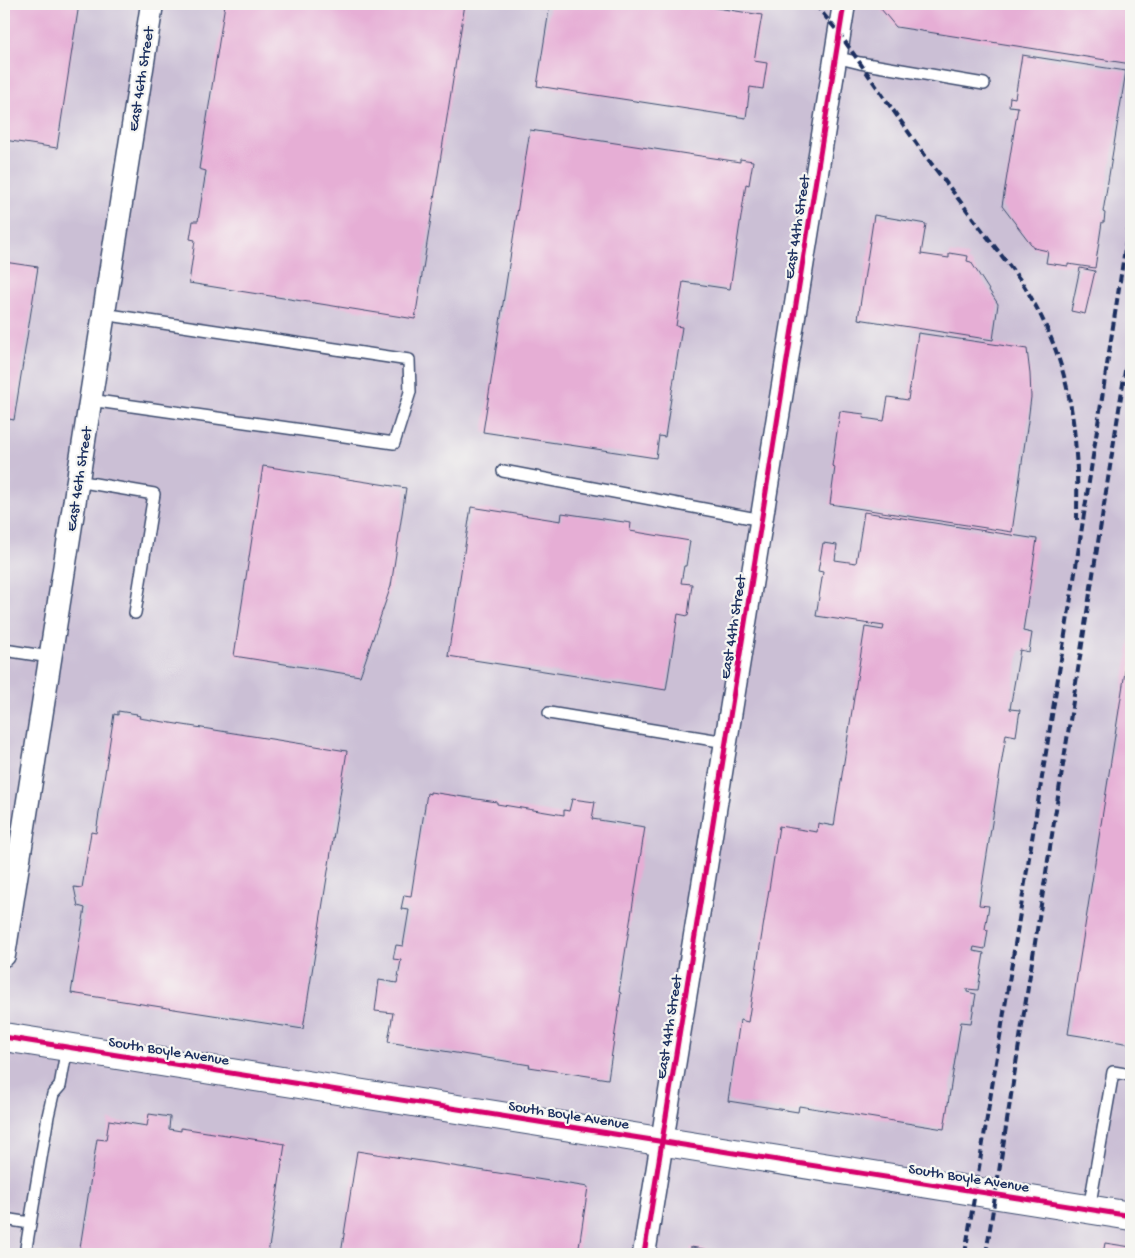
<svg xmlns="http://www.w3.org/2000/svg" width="1135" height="1258" font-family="'Gochi Hand',sans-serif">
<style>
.industrial{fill:#cbbfd5}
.building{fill:#e6aed5}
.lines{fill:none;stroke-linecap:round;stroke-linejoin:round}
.lane-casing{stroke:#3b4a6d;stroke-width:14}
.street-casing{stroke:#3b4a6d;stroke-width:25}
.secondary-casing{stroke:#3b4a6d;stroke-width:30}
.lane{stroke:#fff;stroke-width:11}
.street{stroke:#fff;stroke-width:22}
.secondary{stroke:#fff;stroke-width:28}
.rail{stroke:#1b2f5e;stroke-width:4;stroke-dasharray:8 4;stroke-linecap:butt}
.cycleway-casing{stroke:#f6f6f2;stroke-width:8}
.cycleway{stroke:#d6006c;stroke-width:5}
.labels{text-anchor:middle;stroke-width:4.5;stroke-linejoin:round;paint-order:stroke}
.street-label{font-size:15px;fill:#1b2f5e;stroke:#f6f6f2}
</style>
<rect width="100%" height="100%" fill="#f6f6f2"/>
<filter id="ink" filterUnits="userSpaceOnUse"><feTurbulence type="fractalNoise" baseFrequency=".02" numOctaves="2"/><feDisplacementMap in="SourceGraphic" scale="10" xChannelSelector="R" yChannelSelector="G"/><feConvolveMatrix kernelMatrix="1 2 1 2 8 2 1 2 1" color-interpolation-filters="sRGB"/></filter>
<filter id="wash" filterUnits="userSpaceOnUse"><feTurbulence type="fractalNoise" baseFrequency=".0096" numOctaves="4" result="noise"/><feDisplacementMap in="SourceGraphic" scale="20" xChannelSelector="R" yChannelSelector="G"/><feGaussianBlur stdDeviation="1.12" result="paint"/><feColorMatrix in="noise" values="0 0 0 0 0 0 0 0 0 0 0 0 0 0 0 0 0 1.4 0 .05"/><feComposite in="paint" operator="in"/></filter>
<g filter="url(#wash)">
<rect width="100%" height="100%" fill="#eee0c2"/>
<!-- industrial -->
<rect class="industrial" x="4" y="4" width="1127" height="1250"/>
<g id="blocks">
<!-- building -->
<g class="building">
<path d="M4,4H79L57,148L4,140Z"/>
<path d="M225,4H465L415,319L189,283L195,240L190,239L193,221H198L206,171L199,169Z"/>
<path d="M550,4H691L762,15L754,61L767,63L763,89L750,87L746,118L537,86Z"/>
<path d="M882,4H1131V64L896,27L881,9Z"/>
<path d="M1022,55L1126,71L1103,212L1105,213L1104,222H1102L1095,268L1068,264V266L1046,263L1048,251L1034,248L1002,206L1018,107L1009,106L1010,97L1015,98Z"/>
<path d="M530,130L740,162V159L753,161L749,185L746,184L730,289L683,282L676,326L682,327L665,437L659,436L656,458L483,432Z"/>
<path d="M874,215L926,224L921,254L949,258V253L968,256L967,261L971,262L998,304L993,340L858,319Z"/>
<path d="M4,262L38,267L14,420L4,418Z"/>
<path d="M1080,268L1095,271L1085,314L1071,311Z"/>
<path d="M918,333L1027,349L1030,374L1031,397L1028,421L1012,532L830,504L835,467L832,466L840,411L864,414L863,418L884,421L888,397L908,400Z"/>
<path d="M263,466L406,488L391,586L360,676L234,656Z"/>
<path d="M471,507L561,521L562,513L631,523L630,531L690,541L686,566H684L681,583L692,584L688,616L678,614L666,690L448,656Z"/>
<path d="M864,512L1037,539L1023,631L1032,633L1029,652L1020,650L1010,709L1020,710L1016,736L1006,734L979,905L989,906L985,929L988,930L985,949L974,947L973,951L984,953L978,990L967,989V992L976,994L971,1023L961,1022L944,1129L799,1106L798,1112L728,1101L740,1020L748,1022L779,826L817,832L818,823L834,826L865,627L883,630L884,626L816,616L823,572L818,571L823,543L837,545L835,560L856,563Z"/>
<path d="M1130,640H1131V1044L1068,1034Z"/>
<path d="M118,711L137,714L136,715L140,716L139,718L347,751L303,1029L71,993L85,908L78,906L74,887L82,888L91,832L96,833L114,714L118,715Z"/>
<path d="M430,792L497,802V804L564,815V810L569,811L572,799L595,802L592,819L645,827L619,992L621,993L608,1079L529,1067L530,1065L388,1042L393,1013L375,1011L379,980L397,983L401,960L393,959L396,945L403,946L409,910L401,909L404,895L411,896L427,793L430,794Z"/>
<path d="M149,1114L170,1117L169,1129L181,1131V1128L285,1144L268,1254H79L97,1139L106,1140L109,1120L147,1126Z"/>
<path d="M357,1151L588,1187L578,1254H341Z"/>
<path d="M1105,1243L1131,1247V1254H1103Z"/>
<path d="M691,1247L728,1253V1254H690Z"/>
</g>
</g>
</g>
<g filter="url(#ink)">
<use href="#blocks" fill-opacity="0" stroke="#3b4a6d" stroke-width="1"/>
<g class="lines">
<!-- lane casing -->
<g class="lane-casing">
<g id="lane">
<path d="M835,57L860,63L984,84"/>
<path d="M90,400L394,443L410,392L409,360L103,314"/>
<path d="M503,471L762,520"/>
<path d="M77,481L154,494L135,613"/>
<path d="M4,650L50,657"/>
<path d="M549,713L726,742"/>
<path d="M1089,1209L1113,1072L1131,1075"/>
<path d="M4,1219L30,1223"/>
<path d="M25,1254L48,1116L53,1094L60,1086L67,1047"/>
</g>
</g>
<!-- street casing -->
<g class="street-casing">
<g id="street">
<path d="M4,955L152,4"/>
<path d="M644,1254L844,4"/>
</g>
</g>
<!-- secondary casing -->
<g class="secondary-casing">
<path id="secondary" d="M4,1037L1131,1216"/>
</g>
<!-- lane -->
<use href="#lane" class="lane"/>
<!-- street -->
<use href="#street" class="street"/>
<!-- secondary -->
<use href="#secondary" class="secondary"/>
<!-- rail -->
<g class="rail">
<path d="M815,4L839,33L921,150L1021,281C1056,336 1073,390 1076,455C1078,476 1077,498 1077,520"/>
<path d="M965,1254L1074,579L1131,210"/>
<path d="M986,1254L1131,333"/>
</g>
<!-- cycleway casing -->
<g class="cycleway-casing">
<g id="cycleway">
<path d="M4,1037L1131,1216"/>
<path d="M644,1254L844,4"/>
</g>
</g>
<!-- cycleway -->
<use href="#cycleway" class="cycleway"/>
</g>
</g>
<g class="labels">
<!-- street labels -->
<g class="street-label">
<text transform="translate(140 79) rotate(-81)" y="5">East 46th Street</text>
<text transform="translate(796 227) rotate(-81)" y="5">East 44th Street</text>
<text transform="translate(78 479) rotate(-81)" y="5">East 46th Street</text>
<text transform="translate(732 627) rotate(-81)" y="5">East 44th Street</text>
<text transform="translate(668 1027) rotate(-81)" y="5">East 44th Street</text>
<text transform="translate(169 1050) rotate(9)" y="5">South Boyle Avenue</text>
<text transform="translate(569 1114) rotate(9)" y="5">South Boyle Avenue</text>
<text transform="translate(969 1177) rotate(9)" y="5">South Boyle Avenue</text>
</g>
</g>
<!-- margin -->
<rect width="1135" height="1258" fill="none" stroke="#f6f6f2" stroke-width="20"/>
</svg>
